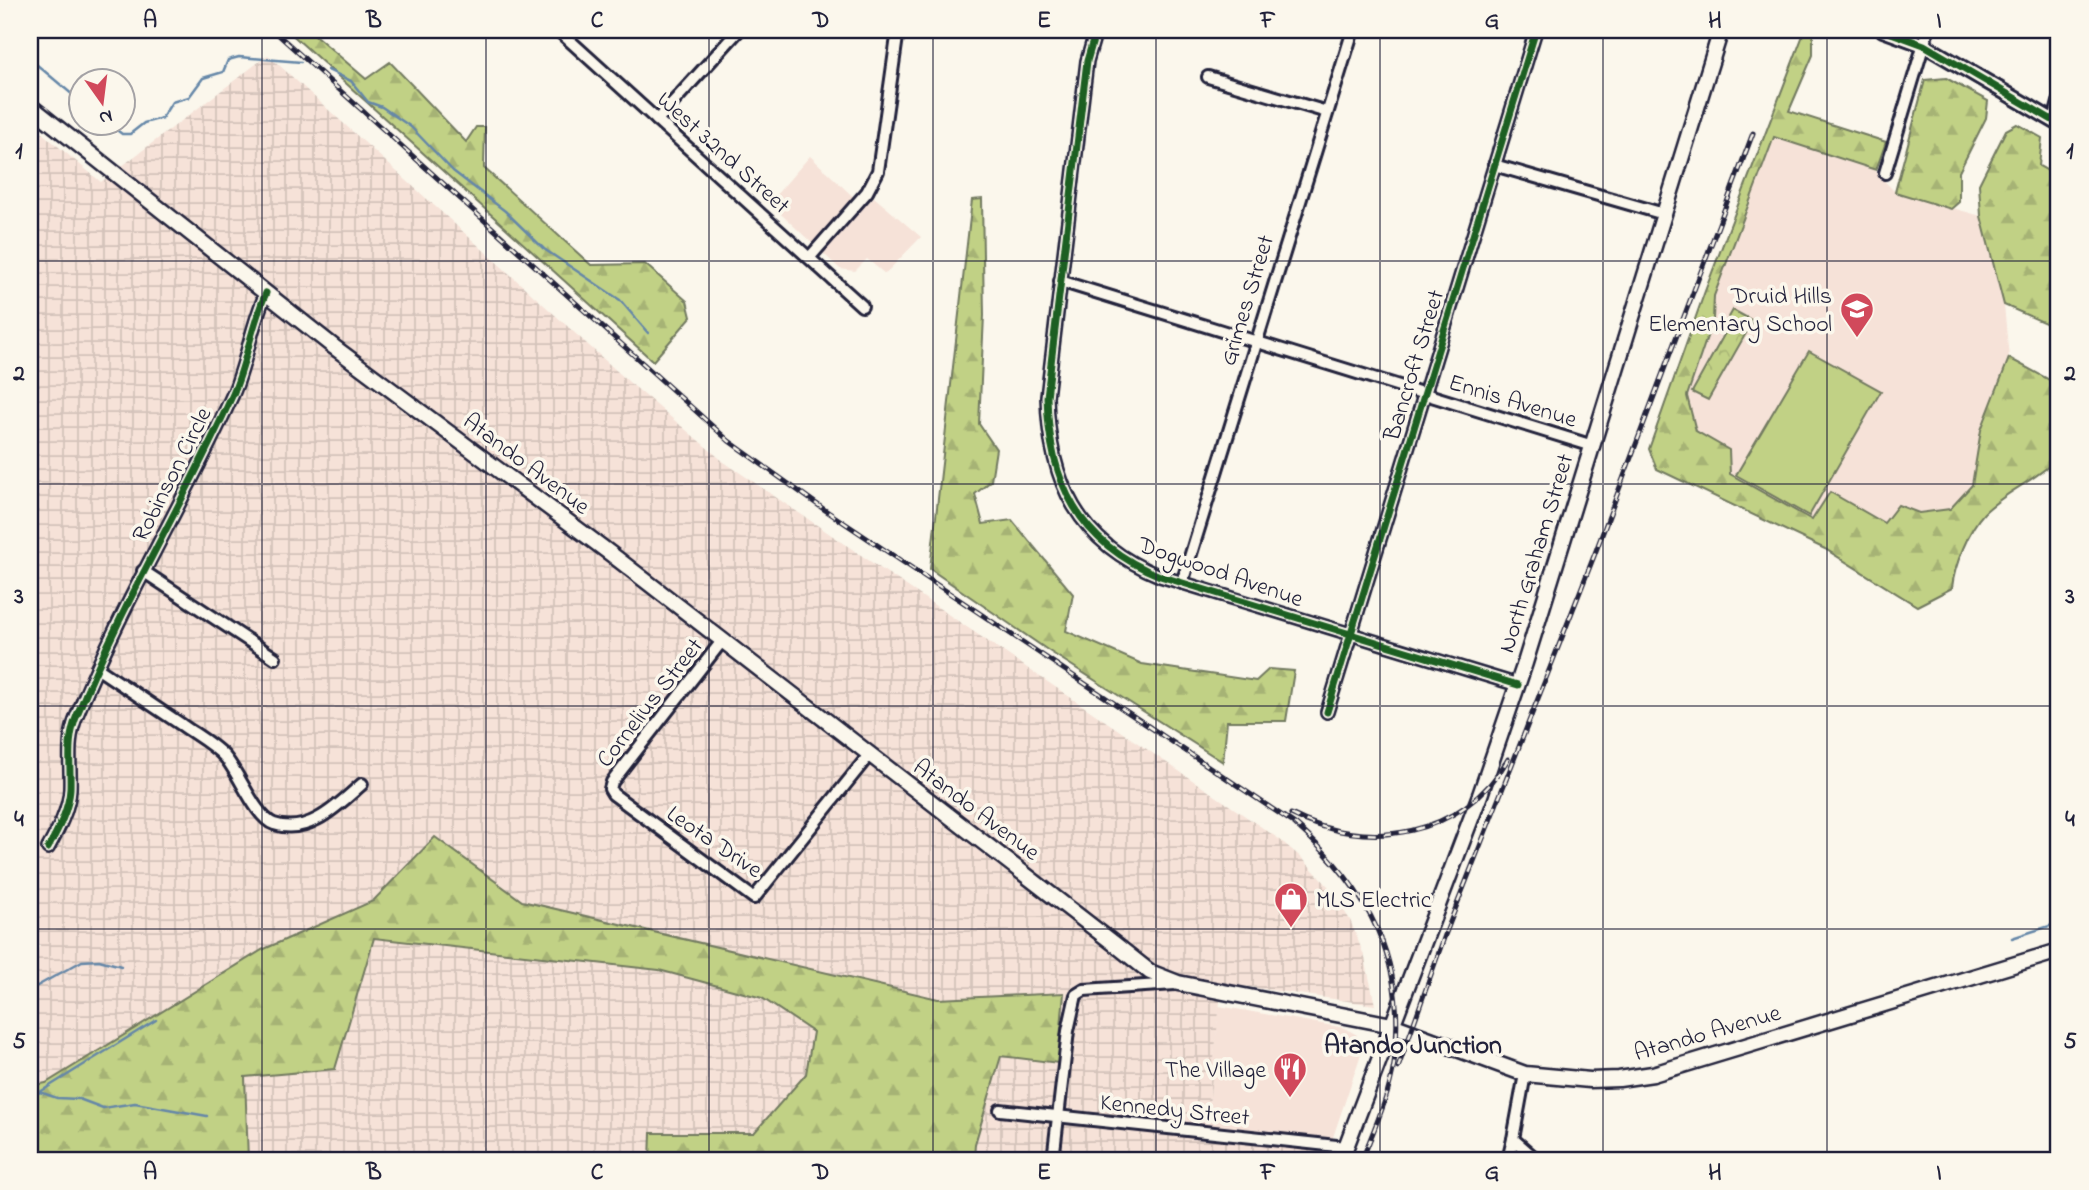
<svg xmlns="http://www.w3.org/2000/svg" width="2089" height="1190" font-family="'Indie Flower',sans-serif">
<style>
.built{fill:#f6e2d8}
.industrial{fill:url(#industrial-grid)}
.forest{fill:url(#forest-firs);stroke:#727a60;stroke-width:2}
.park{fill:url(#park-crowns);stroke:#727a60;stroke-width:2}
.pitch{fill:#c1d185;stroke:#727a60;stroke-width:2}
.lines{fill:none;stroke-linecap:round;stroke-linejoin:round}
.stream{stroke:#6587a8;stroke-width:2.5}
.minor-casing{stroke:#22223b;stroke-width:16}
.tertiary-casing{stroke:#22223b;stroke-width:18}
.secondary-casing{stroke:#22223b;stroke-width:19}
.minor{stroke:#fbf7ec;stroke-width:10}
.tertiary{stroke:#fbf7ec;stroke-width:12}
.secondary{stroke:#fbf7ec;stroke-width:14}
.rail-casing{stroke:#22223b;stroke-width:5}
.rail{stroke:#fbf7ec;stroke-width:2.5;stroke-dasharray:8;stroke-linecap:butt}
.cycleway-casing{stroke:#fbf7ec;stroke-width:11}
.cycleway{stroke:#1b5e20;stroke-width:7}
.grid{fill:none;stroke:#22223b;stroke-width:2;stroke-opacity:0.55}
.labels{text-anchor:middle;stroke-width:7;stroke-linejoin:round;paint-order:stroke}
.street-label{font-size:24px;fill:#22223b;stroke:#fbf7ec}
.poi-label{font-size:24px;fill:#22223b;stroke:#fbf7ec;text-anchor:end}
.neighbourhood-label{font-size:26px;font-weight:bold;fill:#22223b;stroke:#fbf7ec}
.neatline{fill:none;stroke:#22223b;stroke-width:2.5}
.grid-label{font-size:23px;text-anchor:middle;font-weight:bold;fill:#22223b}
</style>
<defs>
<pattern id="industrial-grid" width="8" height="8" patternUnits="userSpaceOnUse" patternTransform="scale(1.75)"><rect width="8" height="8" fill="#f6e2d8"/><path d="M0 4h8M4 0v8" fill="none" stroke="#d3c2ba"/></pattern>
<pattern id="forest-firs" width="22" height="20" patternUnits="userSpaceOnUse" patternTransform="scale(1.75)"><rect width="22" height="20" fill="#c1d185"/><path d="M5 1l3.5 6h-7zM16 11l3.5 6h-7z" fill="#a6b374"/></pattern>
<pattern id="park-crowns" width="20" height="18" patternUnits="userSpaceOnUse" patternTransform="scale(1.75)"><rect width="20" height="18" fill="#c1d185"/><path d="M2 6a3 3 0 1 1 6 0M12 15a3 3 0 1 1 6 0" fill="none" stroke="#a6b374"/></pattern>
</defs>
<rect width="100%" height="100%" fill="#fbf7ec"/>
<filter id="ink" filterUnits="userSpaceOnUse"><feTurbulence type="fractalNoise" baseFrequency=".0143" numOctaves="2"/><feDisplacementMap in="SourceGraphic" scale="14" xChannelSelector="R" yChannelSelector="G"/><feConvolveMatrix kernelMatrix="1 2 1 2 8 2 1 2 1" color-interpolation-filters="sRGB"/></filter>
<g filter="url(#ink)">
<!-- built -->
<g class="built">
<path d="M1774,137L1873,169L1895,192L1981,216L2004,305L2009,358L1981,430L1972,486L1950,509L1919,513L1898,506L1884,523L1812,520L1730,474L1728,450L1696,431L1687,396L1713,319L1714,297Z"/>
<path d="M810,156L864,207L874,197L921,237L885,274L867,259L855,271L840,269L769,203Z"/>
<path d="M1219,1006L1345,1028L1357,1035L1361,1054L1332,1140L1207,1126Z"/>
</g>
<!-- industrial -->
<path class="industrial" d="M268,55L629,382L724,462L1279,839L1303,859L1328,886L1350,920L1365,958L1375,1005L1222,983L1207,1125L1332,1140L1325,1160H30V956L40,946L30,944V123L101,182Z"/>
<!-- forest -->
<g class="forest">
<path d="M287,30H309L366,79L390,62L466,142L476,127H485L484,168L591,265L645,264L687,301L691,317L653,361Z"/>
<path d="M1805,30H1813V55L1789,111L1886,142L1876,170L1774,137L1714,296L1713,319L1687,396L1696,431L1729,450L1730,474L1812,520L1830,492L1884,523L1898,505L1919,513L1950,509L1972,485L1981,430L2009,358L2059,385V457C2037,480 2006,491 1984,513C1969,529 1954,566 1952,588L1917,606L1825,549L1657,469L1649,449L1705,291Z"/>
<path d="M1946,78L1988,101L1986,118L1959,172V202L1951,209L1895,192L1925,80Z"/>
<path d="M2017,124L2042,138L2039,166L2059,177V329L2004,305L1981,216L1979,184L2006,130Z"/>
<path d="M982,199L984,315L979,424L996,449L991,481L975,494L983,524L1012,520L1073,594L1066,631L1142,664L1256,681L1269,669L1294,671L1286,721H1227L1223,762L1049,651L930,569L972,200Z"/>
<path d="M435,837L522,901L938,999L1064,993L1058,1063L1001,1056L975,1144L974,1160H650L651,1133H754L806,1074L813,1032L762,998L659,970L374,938L335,1069L245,1077L248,1160H30V1086L46,1083L262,950L373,901Z"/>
</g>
<!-- park -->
<path class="park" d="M1733,310L1753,321L1708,400L1692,392L1725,333L1724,326Z"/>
<!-- pitch -->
<path class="pitch" d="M1809,351L1881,391L1809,516L1736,475Z"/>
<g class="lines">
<!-- stream -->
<g class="stream">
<path d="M30,59L80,101"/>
<path d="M328,70L351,81L368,102L382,107L411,127L453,171L505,211L544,249L620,300L648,333"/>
<path d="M106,122L122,134H130L144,123L162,118L172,102L189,97L203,78L223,72L228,60L239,57L301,62"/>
<path d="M2012,938L2059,923"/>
<path d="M30,990L82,961L99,960L121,966"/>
<path d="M40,1092L156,1020"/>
<path d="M30,1096L40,1092L57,1098L79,1099L103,1108L135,1103L207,1116"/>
</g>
<!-- minor casing -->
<g class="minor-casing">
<g id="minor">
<path d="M558,30L862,306"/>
<path d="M1096,30L1087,61L1047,397C1049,482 1078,543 1160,576L1518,685"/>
<path d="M1208,77L1327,112"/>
<path d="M657,120L739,30"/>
<path d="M2054,121L2059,102"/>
<path d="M1494,165L1664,214"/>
<path d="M1885,173L1928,30"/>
<path d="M810,257L867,192L878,171L898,30"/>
<path d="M1060,281L1593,446"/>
<path d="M143,571L275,658"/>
<path d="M1182,583L1353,30"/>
<path d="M722,641L612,782L610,789L613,794L754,898L869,755"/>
<path d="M97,668C125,687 154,706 182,725C196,735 213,744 225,757C239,773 256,818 274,824C309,836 339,804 362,784"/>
<path d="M1327,712L1536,30"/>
<path d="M48,848C58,830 69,809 70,789C71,762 66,741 77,715C121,605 184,503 233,394C247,362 251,326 266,293"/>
<path d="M1525,1074L1513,1139L1537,1160"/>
<path d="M1000,1110L1346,1147"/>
<path d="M1053,1160L1068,1031L1076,995L1084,990L1175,984"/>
<path d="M1508,1160L1513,1139"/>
</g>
</g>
<!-- tertiary casing -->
<g class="tertiary-casing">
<path id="tertiary" d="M1883,30L1924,45L2059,124"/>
</g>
<!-- secondary casing -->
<g class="secondary-casing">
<g id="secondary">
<path d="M30,106L334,347L611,554L1116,945L1150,972L1178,983L1392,1025L1525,1074L1590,1080L1619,1079L1653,1074L2059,951"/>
<path d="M1341,1160L1480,795L1525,663L1721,30"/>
</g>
</g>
<!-- minor -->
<use href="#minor" class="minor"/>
<!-- tertiary -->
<use href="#tertiary" class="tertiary"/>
<!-- secondary -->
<use href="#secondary" class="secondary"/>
<!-- rail casing -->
<g class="rail-casing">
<g id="rail">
<path d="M273,30L729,441L825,510L1295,824C1369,889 1408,962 1394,1064C1389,1097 1374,1129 1362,1160"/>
<path d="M1291,814C1367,853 1464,837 1508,759"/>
<path d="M1398,1068L1445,935L1594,556L1753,133"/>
</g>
</g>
<!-- rail -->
<use href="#rail" class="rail"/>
<!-- cycleway casing -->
<g class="cycleway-casing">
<g id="cycleway">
<path d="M1096,30L1087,61L1047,397C1049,482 1078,543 1160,576L1518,685"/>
<path d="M1883,30L1924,45L2059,124"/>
<path d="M1327,712L1536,30"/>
<path d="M48,848C58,830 69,809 70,789C71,762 66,741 77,715C121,605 184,503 233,394C247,362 251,326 266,293"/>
</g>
</g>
<!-- cycleway -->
<use href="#cycleway" class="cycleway"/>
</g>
</g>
<!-- grid -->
<path class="grid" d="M262,30V1160M486,30V1160M709,30V1160M933,30V1160M1156,30V1160M1380,30V1160M1603,30V1160M1827,30V1160M30,261H2059M30,484H2059M30,706H2059M30,929H2059"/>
<!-- icons -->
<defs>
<g id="school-pin" transform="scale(1.75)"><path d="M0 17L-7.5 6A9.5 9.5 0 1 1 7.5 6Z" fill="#d1495b" stroke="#fbf7ec"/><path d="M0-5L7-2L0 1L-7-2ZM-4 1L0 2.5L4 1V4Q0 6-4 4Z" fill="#fff"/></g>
<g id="shop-pin" transform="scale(1.75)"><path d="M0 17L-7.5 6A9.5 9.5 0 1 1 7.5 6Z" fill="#d1495b" stroke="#fbf7ec"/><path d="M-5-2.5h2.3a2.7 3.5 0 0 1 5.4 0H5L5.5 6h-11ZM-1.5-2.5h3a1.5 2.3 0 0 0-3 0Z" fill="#fff"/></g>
<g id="restaurant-pin" transform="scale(1.75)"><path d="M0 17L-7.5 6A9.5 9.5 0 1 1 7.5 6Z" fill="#d1495b" stroke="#fbf7ec"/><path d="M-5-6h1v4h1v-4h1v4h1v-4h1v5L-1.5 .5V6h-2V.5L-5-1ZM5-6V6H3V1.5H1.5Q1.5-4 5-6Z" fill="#fff"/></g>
</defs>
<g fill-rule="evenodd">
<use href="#school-pin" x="1857" y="309"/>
<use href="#shop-pin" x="1291" y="899"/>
<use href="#restaurant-pin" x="1290" y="1069"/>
</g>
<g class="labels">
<!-- street labels -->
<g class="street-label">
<text transform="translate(724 152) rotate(42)" y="8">West 32nd Street</text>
<text transform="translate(1246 300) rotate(-73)" y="8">Grimes Street</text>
<text transform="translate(1413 365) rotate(-73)" y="8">Bancroft Street</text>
<text transform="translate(1513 400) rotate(17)" y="8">Ennis Avenue</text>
<text transform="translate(527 463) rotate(37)" y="8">Atando Avenue</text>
<text transform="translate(171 474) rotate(-63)" y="8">Robinson Circle</text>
<text transform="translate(1535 553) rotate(-73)" y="8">North Graham Street</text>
<text transform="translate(1221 571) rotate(19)" y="8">Dogwood Avenue</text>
<text transform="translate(649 702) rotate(-52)" y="8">Cornelius Street</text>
<text transform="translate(977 809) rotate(37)" y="8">Atando Avenue</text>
<text transform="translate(715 841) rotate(34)" y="8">Leota Drive</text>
<text transform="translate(1707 1032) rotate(-16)" y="8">Atando Avenue</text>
<text transform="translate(1175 1109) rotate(6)" y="8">Kennedy Street</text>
</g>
<!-- poi labels -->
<g class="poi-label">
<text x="1832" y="303">Druid Hills<tspan x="1832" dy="28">Elementary School</tspan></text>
<text x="1316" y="907" text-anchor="start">MLS Electric</text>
<text x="1266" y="1077">The Village</text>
</g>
<!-- neighbourhood labels -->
<g class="neighbourhood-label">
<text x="1413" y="1053">Atando Junction</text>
</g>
</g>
<!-- margin -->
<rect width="2089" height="1190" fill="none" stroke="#fbf7ec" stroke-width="77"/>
<!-- north arrow -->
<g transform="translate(102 102) rotate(166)"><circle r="33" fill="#fbf7ec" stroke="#a4a2a5" stroke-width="2"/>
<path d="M0-5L12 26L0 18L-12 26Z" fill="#d1495b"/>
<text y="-10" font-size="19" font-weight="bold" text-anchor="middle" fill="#22223b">N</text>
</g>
<rect x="38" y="38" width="2012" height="1114" class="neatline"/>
<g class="grid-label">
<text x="150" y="27">A</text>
<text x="374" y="27">B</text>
<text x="597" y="27">C</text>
<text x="821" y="27">D</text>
<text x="1044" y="27">E</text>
<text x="1268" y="27">F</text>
<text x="1492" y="27">G</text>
<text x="1715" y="27">H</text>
<text x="1939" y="27">I</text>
<text x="19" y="158">1</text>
<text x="2070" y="158">1</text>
<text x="19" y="380">2</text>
<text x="2070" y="380">2</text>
<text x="19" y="603">3</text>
<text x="2070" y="603">3</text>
<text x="19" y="826">4</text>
<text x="2070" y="826">4</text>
<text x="19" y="1048">5</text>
<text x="2070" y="1048">5</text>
<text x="150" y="1179">A</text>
<text x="374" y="1179">B</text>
<text x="597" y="1179">C</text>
<text x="821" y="1179">D</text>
<text x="1044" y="1179">E</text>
<text x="1268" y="1179">F</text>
<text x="1492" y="1179">G</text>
<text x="1715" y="1179">H</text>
<text x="1939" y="1179">I</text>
</g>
</svg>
